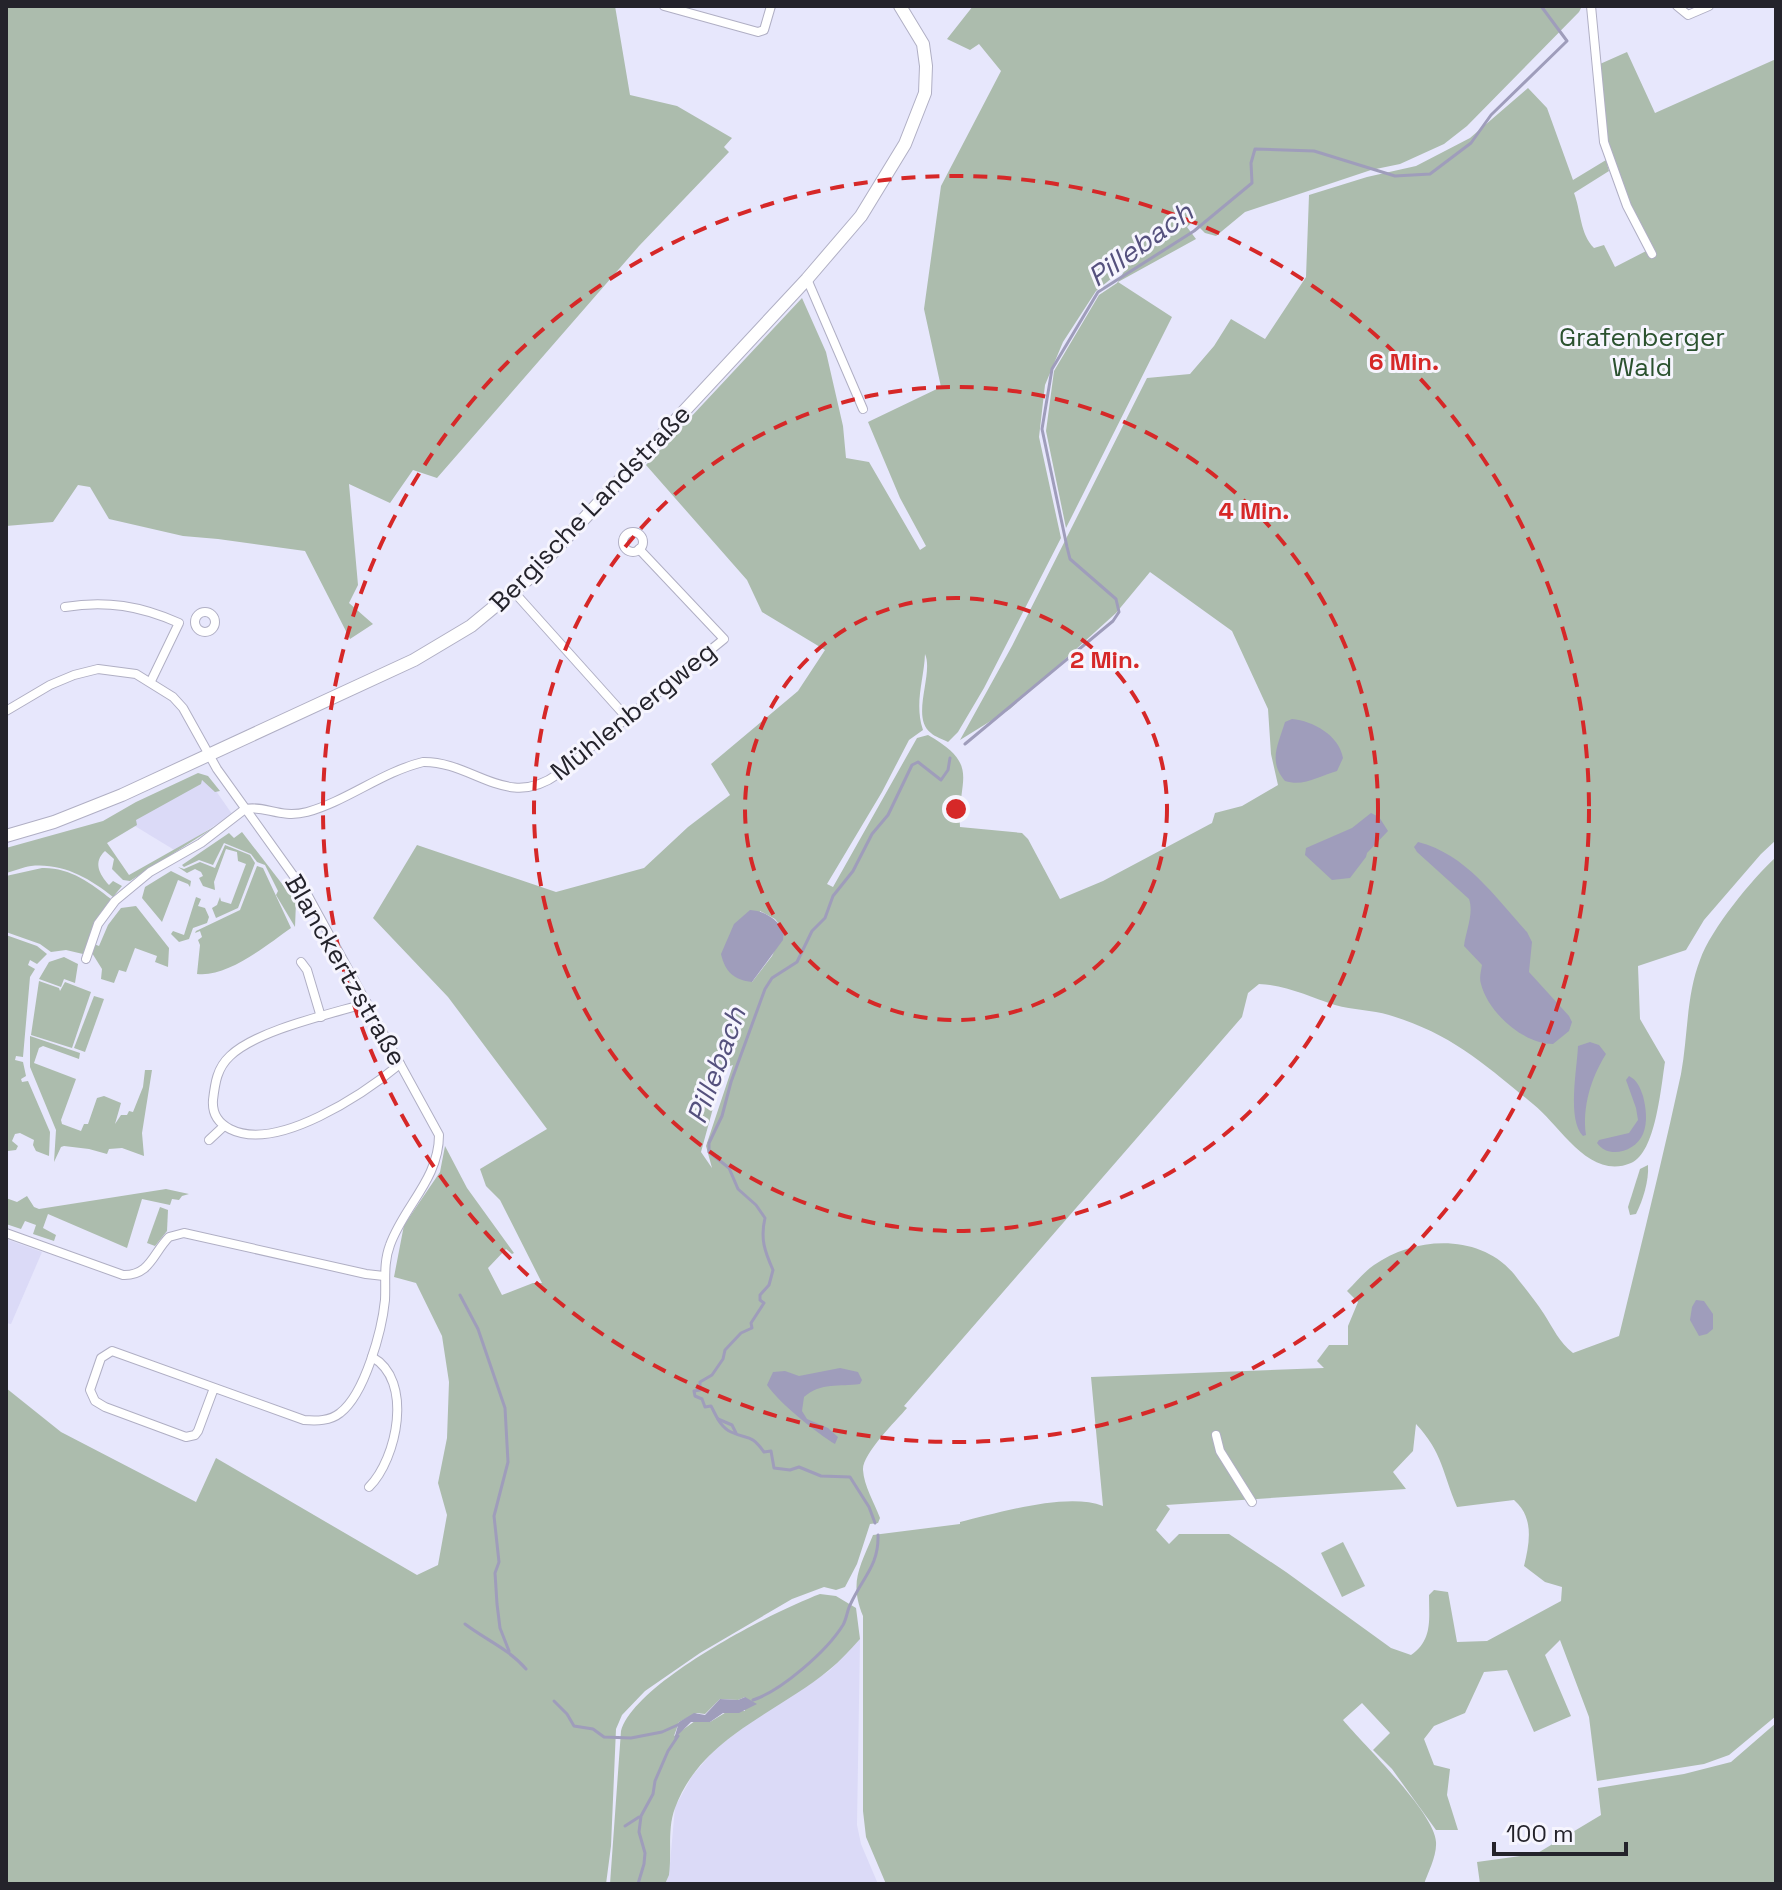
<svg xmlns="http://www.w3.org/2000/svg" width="1782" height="1890" font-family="'Space Grotesk',sans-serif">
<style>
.built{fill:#dbdaf7}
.green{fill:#acbcad;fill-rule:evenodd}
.water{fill:#9f9dbb}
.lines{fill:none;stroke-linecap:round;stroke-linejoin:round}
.stream{stroke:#9f9dbb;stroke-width:3}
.street-casing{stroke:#b0afc4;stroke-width:10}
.primary-casing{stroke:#b0afc4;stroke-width:14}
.street{stroke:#fff;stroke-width:8}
.primary{stroke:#fff;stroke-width:12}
.ring{fill:none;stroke:#d62828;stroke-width:4;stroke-dasharray:14 10}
.labels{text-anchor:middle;stroke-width:6;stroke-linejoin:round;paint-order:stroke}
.park-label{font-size:26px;fill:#2b522f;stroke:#f6f5fe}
.street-label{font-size:26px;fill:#24232b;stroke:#f6f5fe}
.water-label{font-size:28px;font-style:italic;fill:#55517e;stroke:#f6f5fe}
.centre{fill:#d62828;stroke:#f6f5fe;stroke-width:4}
.ring-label{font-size:24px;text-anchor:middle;font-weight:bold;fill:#d62828;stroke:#f6f5fe;stroke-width:6;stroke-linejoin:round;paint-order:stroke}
</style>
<rect width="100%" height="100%" fill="#e7e7fc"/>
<!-- built -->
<g class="built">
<path d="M207,778L232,814L176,851L130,823Z"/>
<path d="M6,1239L42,1252L11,1324L6,1323Z"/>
<path d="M860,1639L857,1825L861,1844L878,1884H665L669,1875L675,1807L692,1776L715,1749L752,1721L829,1671Z"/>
</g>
<!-- green -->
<g class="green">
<path d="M6,6H615L630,95L677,106L732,138L724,147L729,152L639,246L437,478L413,470L390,503L349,484L358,585L349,603L373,624L350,639L305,551L218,539L183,536L109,519L90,487L78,485L53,522L6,526Z"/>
<path d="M973,6H1582L1579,12L1467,126L1444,144L1400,164L1371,170L1245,212L1216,236L1205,233L1193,221L1187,227L1196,239L1118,282L1172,317L1066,528L1046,431L1054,371L1099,295L1117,283L1128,265L1096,291L1063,342L1045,385L1039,437L1061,538L984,688L958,732L948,742C943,739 935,737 931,733C910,718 934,674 925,654C924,680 914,703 923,730L909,740L882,792L827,884L833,887L917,738L928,735C982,766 957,779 960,827L1022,833L1028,839L1060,899L1103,881L1212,823L1215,813L1242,806L1278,785L1271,754L1268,709L1232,631L1150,572L1116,613L1010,709L960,740L1012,646L1147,378L1190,374L1214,346L1231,319L1265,339L1306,277L1309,195L1367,177L1416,166L1470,138L1528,88L1547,108L1573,180L1606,160L1609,171L1574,193C1581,211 1580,234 1594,248L1604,245L1615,267L1650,249L1623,195L1607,144L1600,64L1627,52L1655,113L1776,59V840L1761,854L1704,920L1686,950L1638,966L1640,1019L1665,1062C1661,1086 1656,1153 1631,1163C1589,1181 1560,1125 1533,1104C1484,1064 1452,1034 1389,1015C1372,1010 1353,1010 1335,1005C1310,997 1286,985 1259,984L1248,993L1242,1017L904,1406L907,1408C896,1421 862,1454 863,1470C864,1486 874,1502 880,1518L878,1523L870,1524L857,1564L845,1587L836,1590L824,1587L792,1599L700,1653L645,1691L622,1715L616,1729L611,1846L606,1884H6V1388L61,1432L196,1502L216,1458L417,1575L438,1565L447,1515L438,1483L447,1438L449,1382L442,1336L416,1283L394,1277L404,1225L440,1172L445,1146L467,1188L514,1253L512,1254L506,1249L488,1268L502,1295L533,1283H542L500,1200L486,1186L480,1169L547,1129L448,997L373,918L417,845L556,892L644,868L688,827L730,795L711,764L798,691L825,650L762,612L747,580L646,465L802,298L826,352L843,426L846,458L869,462L920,550L926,546L900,498L868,422L941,387L924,309L941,186L1001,71L979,44L970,50L947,39ZM760,911L775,919L784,930L772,956L752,982ZM733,1065L706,1146L712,1168L701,1152L724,1068Z"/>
<path d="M198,773L208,776L220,791L215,792L202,780L201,784L136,820L137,825L107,843L129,875L221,823L130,881L123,880L112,869L114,859L105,851C93,862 99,874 109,885L113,881L122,886L113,897C89,878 63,863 31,866C23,867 14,871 6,873V848L103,821L136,802Z"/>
<path d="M242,832L296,902L295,927L276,895L278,891L265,865L257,862L251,854L224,843L213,865L199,860L184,867L182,865L229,833L234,838Z"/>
<path d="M225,845L250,855L255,863L238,908L216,918L212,908L217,905L220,897L221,901L231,904L246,864L238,861L237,852L226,849L214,882L215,890L203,886L199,878L203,876L201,872L195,869L187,873L178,867L184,869L200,862L215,868Z"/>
<path d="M1776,857V1716L1729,1755L1704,1764L1597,1781L1589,1717L1560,1640L1545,1655L1571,1716L1534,1732L1507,1670L1484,1672L1465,1713L1434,1726L1424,1739L1434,1765L1450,1769L1447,1795L1458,1830H1436L1392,1769L1373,1750L1390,1733L1362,1703L1343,1720C1363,1744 1435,1813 1436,1842C1437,1856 1428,1872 1424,1884H886L866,1837L863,1811V1616C849,1582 860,1567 873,1535L960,1524V1522C998,1513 1067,1492 1103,1506L1091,1377L1324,1368L1317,1361L1329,1345H1348V1326L1358,1302L1347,1291C1356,1282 1364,1272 1374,1265C1415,1236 1480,1233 1514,1274C1524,1287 1535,1300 1544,1314C1553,1328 1559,1342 1573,1353L1619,1336C1640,1249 1662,1162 1681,1074C1688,1037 1686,996 1700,960C1711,929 1752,879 1776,857ZM1416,1424C1443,1453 1442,1472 1457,1507L1514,1500C1534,1517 1530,1542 1524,1566L1545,1582L1562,1587L1561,1601L1487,1641L1457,1642L1448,1592L1434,1590L1429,1595C1429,1619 1433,1640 1411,1655L1391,1648L1286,1572L1229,1534H1179L1169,1544L1156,1530L1170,1509L1166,1505L1406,1489L1393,1472L1413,1451Z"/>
<path d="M257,866L263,868L291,928C267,945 227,978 197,974L200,945L198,940L202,937L200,931L195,933L196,931L240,910Z"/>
<path d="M42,868C69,867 91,883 111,899L97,918L83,954L66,950L51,952L40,944L6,932V876Z"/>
<path d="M171,871L191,881L190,887L188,884L178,880L162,922L142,898L145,887Z"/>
<path d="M196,897L201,899L198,906L205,908L209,917L207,923L193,928L189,939L179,942L171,934L173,931L184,935Z"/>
<path d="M136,906L169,948L168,967L155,962L157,956L135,948L126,972L119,970L114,983L101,979L102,969L92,953L94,944L99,946L108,925L121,908Z"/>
<path d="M6,935L37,946L47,954L37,964L30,960L28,965L35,969L30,977L23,1057L16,1056L15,1060L23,1062L26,1076L21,1079L22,1082L28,1081L50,1132L49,1156L36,1151L33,1145L34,1140L20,1133L15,1134L12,1141L18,1146L16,1150L8,1151L6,1147Z"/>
<path d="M64,957L78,964L75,983L64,979L61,987L39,979L49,962Z"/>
<path d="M39,981L59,988L60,991L65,982L91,992L72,1048L31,1035Z"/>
<path d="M94,996L104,999L85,1052L74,1048Z"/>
<path d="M30,1036L80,1053L79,1059L43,1046L39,1048L34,1063L76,1079L61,1120L62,1124L81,1131L84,1124H88L97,1098L104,1096L121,1103L115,1124L121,1115H127L129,1111L133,1112L143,1087L145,1070H152L142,1133L144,1156L122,1148L109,1149L107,1154L89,1149L64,1146L61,1147L54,1162L56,1130L30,1067Z"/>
<path d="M1648,1165C1649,1181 1643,1200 1636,1214L1630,1215L1628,1207L1640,1169Z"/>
<path d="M166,1189L189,1194L182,1196L179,1200L172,1199L170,1205L142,1199L127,1248L48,1214L43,1228L56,1235L54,1241L33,1234L36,1225L25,1221L21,1229L6,1224V1198L17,1202L27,1196L34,1207L39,1209Z"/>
<path d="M160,1207L168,1210L167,1231L155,1246L147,1243Z"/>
<path d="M1343,1542L1365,1586L1342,1597L1321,1553Z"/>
<path d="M820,1594L836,1596L856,1608L860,1639C850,1650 840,1661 829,1670C776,1714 701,1737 675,1808C667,1829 672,1853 669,1875L665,1884H610L621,1731C635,1682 772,1612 820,1594ZM745,1697V1711H728L710,1722L695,1721L674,1736L679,1722L697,1713L705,1714L720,1699L738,1700Z"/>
<path d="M1776,1723V1884H1480L1477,1862L1536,1854L1601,1815L1598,1788L1684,1774L1731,1762Z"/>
</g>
<!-- water -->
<g class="water">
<path d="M1292,719C1313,721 1339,735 1343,758L1337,771C1319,776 1304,787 1285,781C1268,761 1278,745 1285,722Z"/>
<path d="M1371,813L1379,817L1388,831L1367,853L1366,857L1350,878L1332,880L1305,855L1306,848L1352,828Z"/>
<path d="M1418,842C1466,854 1495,897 1527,932L1532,942L1529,972L1569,1016L1572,1022L1569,1031L1553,1044C1523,1044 1488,1012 1481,984C1479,978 1481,971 1482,965L1464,946C1466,930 1474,914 1469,899L1417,852L1414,847Z"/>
<path d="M750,910C765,911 775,918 784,930L783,940L752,982C734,980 725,972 721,954L734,924Z"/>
<path d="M1590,1042L1599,1045L1606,1054C1591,1078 1582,1107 1586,1135L1583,1136C1567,1119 1577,1070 1578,1046Z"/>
<path d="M1629,1076C1637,1080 1640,1087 1643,1096C1646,1108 1648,1122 1643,1134C1636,1151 1609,1160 1597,1143L1599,1140L1629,1133L1638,1120L1636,1108L1626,1080Z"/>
<path d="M1696,1300L1704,1301L1713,1314V1329L1707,1334L1699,1336L1690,1320L1692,1307Z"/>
<path d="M840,1368L858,1372L862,1380L860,1384C839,1387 821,1382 804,1397L802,1411L807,1419L828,1428L838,1437L835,1444C818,1434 779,1403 767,1385L773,1372L785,1371L799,1376Z"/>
<path d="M745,1697L757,1704L739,1713H723L710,1722H691L674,1739L679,1722L694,1713L705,1715L720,1699L738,1700Z"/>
</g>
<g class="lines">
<!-- stream -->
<g class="stream">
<path d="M965,744L1113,621L1119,612L1116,599L1070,559L1067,547L1042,429L1052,369L1098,292L1194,231L1252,183L1251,163L1255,149L1314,151L1395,176L1430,174L1471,143L1491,115L1567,41L1541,6"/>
<path d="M460,1295L478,1329L505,1408L508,1462L494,1516L499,1562L495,1573L497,1604L500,1628L509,1651"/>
<path d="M718,1419L732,1425L736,1433"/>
<path d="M875,1523L869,1507L850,1477L821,1476L799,1467L790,1470L774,1468L771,1451L764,1452C750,1433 748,1440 731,1432C720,1427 716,1415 711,1406L705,1407L702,1399L695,1396L694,1391L700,1390V1382L712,1375L723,1359L725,1350L741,1333L752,1328L751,1323L764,1303L760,1300V1295L769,1285L773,1270C765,1252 760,1239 765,1218L756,1205L738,1189L729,1168L709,1152V1143L722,1116L731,1082L765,989L772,978L797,962L812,931L825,918L833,896L853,871L872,834L888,815L912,765L918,762L941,780L948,770L950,758"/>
<path d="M465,1624C486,1640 509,1649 526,1669"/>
<path d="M753,1700C781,1691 827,1651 843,1625C847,1618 847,1610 851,1603C863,1577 879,1565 878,1535"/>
<path d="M554,1701L567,1714L574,1726L593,1729L604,1737L631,1738L662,1732L682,1723"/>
<path d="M625,1826L639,1817"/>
<path d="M638,1884L644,1864L645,1853L639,1832L641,1816L653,1794L655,1781L668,1751L678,1736"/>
</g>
<!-- street casing -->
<g class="street-casing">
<g id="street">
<path d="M664,6L758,32L764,30L771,6"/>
<path d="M1591,6L1604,142L1627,206L1652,254"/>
<path d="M1677,6L1688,15L1709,6"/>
<path d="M807,279L863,409"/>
<circle cx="633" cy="542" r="10"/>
<path d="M514,592L628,719"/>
<path d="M65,607C106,600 141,606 179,623L151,681"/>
<circle cx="205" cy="622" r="10"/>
<path d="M6,711L50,685L74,675L98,669L136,674L173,697L183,708L217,769L308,896L439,1135C439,1179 404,1206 390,1245C383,1263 386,1282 385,1300C382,1330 365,1394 340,1413C330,1421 317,1421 304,1420L112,1351L101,1358L90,1390L95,1401L105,1407L186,1437L195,1435L198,1431L214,1388"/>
<path d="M86,959L98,924L115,901L150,872L201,843L245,809C265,805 280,819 307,812C347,801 382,772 423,762C473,761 507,811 558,774L724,639L639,549"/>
<path d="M301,962L307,970L321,1017"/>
<path d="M367,1003C331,1014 257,1030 230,1056C217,1068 215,1083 213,1100C212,1113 218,1123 230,1129C277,1153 365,1093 400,1064"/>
<path d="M209,1140L224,1126"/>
<path d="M6,1233L123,1275C150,1276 153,1253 169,1237L184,1233L366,1274L384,1276"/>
<path d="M1216,1435L1220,1451L1252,1502"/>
<path d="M369,1487C397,1459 414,1380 372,1357"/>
</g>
</g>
<!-- primary casing -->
<g class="primary-casing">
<path id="primary" d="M6,836L54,822L122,795L414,660L471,626L528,579L807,279L861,216L905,144L925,93L926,66L923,44L900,6"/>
</g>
<!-- street -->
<use href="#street" class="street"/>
<!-- primary -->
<use href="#primary" class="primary"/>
</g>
<!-- distance rings -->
<g class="ring">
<circle cx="956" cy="809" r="211"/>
<circle cx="956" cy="809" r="422"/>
<circle cx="956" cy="809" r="633"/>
</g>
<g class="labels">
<!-- park labels -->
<g class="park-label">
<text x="1642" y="346">Grafenberger<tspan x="1642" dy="30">Wald</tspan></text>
</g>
<!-- street labels -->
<g class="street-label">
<text transform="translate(590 508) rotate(-46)" y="9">Bergische Landstraße</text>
<text transform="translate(633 711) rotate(-39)" y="9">Mühlenbergweg</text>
<text transform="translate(346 970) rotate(60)" y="9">Blanckertzstraße</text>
</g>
<!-- water labels -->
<g class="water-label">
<text transform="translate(1140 244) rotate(-36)" y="10">Pillebach</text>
<text transform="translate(716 1065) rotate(-70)" y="10">Pillebach</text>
</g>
</g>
<circle cx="956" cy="809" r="12" class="centre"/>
<g class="ring-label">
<text x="1404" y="370">6 Min.</text>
<text x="1254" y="519">4 Min.</text>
<text x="1105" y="668">2 Min.</text>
</g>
<!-- border -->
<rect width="1782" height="1890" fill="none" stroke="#24232b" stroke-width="16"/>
<!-- scale -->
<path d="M1494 1842v12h132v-12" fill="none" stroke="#24232b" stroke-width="4"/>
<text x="1506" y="1842" font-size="24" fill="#24232b" stroke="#f6f5fe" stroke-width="6" paint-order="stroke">100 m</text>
</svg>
